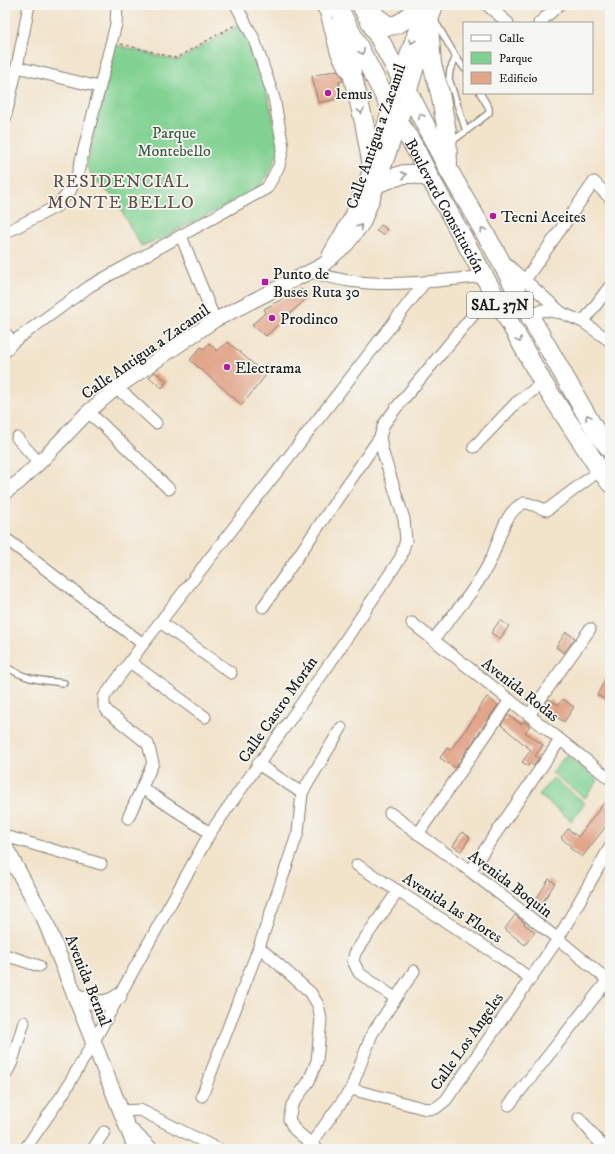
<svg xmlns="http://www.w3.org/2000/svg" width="615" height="1154" font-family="'IM FELL DW Pica',serif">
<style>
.green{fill:#81d192;stroke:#4e7657}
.building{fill:#e2a58a}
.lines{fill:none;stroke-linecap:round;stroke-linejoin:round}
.service-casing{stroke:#878074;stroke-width:8}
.minor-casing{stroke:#878074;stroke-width:13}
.tertiary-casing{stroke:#878074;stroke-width:16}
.secondary-casing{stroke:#878074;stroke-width:17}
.trunk-casing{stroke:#878074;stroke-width:20}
.path{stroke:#878074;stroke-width:1.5;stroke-dasharray:3 3;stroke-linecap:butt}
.service{stroke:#fff;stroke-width:5.5}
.minor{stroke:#fff;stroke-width:11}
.tertiary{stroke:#fff;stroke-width:14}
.secondary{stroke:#fff;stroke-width:15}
.trunk{stroke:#fff;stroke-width:18}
.oneway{stroke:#999}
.poi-dot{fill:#b5179e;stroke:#f6f6f2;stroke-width:1.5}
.labels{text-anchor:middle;stroke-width:3.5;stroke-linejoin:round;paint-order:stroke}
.shield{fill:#f6f6f2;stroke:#5d5d5c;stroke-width:1}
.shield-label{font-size:15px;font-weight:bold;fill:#1c1c1c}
.poi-label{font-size:16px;fill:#1c1c1c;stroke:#f6f6f2;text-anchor:start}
.park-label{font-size:16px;fill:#3f5b45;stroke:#f6f6f2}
.street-label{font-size:16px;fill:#1c1c1c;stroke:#f6f6f2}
.quarter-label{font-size:18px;letter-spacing:1px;fill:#614c42;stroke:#f6f6f2}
</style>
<rect width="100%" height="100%" fill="#f6f6f2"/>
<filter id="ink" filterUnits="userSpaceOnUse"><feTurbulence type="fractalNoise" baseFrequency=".025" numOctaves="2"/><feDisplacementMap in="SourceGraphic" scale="8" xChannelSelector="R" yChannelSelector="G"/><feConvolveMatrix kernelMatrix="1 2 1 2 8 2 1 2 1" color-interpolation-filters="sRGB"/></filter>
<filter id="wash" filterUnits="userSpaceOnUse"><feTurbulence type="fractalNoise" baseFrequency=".012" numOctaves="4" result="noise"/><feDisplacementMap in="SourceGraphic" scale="16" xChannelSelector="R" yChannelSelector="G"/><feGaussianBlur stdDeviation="0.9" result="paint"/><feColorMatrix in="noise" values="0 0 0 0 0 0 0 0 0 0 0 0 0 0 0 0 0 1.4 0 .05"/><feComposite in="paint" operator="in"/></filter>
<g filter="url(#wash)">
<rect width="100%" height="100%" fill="#f2e3cb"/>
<!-- green -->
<g class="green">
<path d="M243,23C257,59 269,95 276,132C277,138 280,145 278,150C275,164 266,180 256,190L162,238L141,246L113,196C102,188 92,177 86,165L116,45L177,61Z"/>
<path d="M566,755L598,781L585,798L552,773Z"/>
<path d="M553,778L585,803L572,821L539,795Z"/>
</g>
<g id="blocks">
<!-- building -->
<g class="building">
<path d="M337,70L342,76L343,81L339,82L342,98L318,103L312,76Z"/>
<path d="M381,225L387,229L383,235L376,231Z"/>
<path d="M301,289L307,298L266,336L252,325L266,312L264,309Z"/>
<path d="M228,342L266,375L242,405L190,360L201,347L204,349L209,343L217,351Z"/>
<path d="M155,372L167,381L162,388L149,377Z"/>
<path d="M500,620L509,626L500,639L491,633Z"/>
<path d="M566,632L575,638L564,653L556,647Z"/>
<path d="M610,670V702L597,695Z"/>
<path d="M487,697L498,705L455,768L440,758L447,748L450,750L480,710L478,709Z"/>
<path d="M549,699L558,705L563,699L574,707L564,722L543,708Z"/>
<path d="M508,715L521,724L523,721L530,726L525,732L543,745L535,756L539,758L534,766L530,763L528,766L522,762L531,750L501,725Z"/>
<path d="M604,803L610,808V821L582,857L570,848L571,846L561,838L568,829L578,837Z"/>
<path d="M462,832L470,837L461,851L453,846Z"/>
<path d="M549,879L555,883L539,908L533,904Z"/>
<path d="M515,915L525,923L524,924L535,932L525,945L505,929Z"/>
</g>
</g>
</g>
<g filter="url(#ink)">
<use href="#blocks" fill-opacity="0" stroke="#878074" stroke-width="1"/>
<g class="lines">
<!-- service casing -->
<g class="service-casing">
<g id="service">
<path d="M435,21L456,57L450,70L449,79L466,131L451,142"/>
<path d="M456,57L464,68"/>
<path d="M466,131L489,113V108L480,93"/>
<path d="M5,666C26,680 40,680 64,683"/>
</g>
</g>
<!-- minor casing -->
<g class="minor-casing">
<g id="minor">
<path d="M321,5L326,13L336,52L345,70"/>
<path d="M487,5L508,23"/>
<path d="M539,23L559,5"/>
<path d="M17,67L99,87"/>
<path d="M5,119L17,67L29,5"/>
<path d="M5,233L57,206L70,191L77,176L116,24L117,5"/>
<path d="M181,236L215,320"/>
<path d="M507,264L562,313L583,322L610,341"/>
<path d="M310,272C322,275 336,279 349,281C393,287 439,281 483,276"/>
<path d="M525,280L594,182L610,198"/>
<path d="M531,318L542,310L562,313"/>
<path d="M583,322L610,286"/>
<path d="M5,333L13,342"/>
<path d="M5,352L13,342L90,286L267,188L279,166L283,147L274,98L254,39L236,5"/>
<path d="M115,389L127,396L156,423"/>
<path d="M88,412L103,425L169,489"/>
<path d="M17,438L39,463"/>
<path d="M474,447L516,403L543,383"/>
<path d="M5,538L143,644"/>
<path d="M263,607L380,437"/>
<path d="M160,622L231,673"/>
<path d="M412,623L610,779"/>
<path d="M433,640C453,615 479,586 492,557C499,541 505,510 524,503C528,502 542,509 547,510L600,470"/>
<path d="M130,662L205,717"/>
<path d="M529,715L590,629"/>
<path d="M258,764L302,793"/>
<path d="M142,788L210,833"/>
<path d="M390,813L470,871L558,939L610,982"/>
<path d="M128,818L153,763L148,744L108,712L104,706V697L143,644L425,282"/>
<path d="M418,834L510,700"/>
<path d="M5,836L101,864"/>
<path d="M357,865L490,950L530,978"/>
<path d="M470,871L560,740"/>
<path d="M259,947L311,993L318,1005L321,1019L317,1061L309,1081L292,1105L289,1119L294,1129L317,1149"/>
<path d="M5,955L39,966"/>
<path d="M395,998L359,973L353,961L355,953L361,944L398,891"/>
<path d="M5,1076L12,1062L24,1022"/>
<path d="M351,1089L426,1109L436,1108L446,1100L558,939L610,847"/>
<path d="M202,1096L259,947L298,832L302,793L341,728"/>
<path d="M509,1105L608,980"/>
<path d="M122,1111L140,1110L218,1149"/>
<path d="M579,1118L605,1149"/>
<path d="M311,1144L351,1089L372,1034L414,971"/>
<path d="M25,1149L63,1094L94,1041L210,833L330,663L401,557L406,540L404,519L383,453L380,437L384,424L396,408L493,291"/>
<path d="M93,1149L104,1132"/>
</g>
</g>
<!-- tertiary casing -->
<g class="tertiary-casing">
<g id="tertiary">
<path d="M330,254L352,216L372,166L390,107L424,5"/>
<path d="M5,492L19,482L39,463L88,412L115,389L215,320L323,265L347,244L363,223L372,200L400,122L436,5"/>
</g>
</g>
<!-- secondary casing -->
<g class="secondary-casing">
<g id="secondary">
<path d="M5,847L44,918L136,1149"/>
<path d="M76,996C91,1003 105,1007 119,996"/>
<path d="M132,1132L150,1149"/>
</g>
</g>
<!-- trunk casing -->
<g class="trunk-casing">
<g id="trunk">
<path id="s1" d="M337,5L390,107L416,150L430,178L543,383L600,470L610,483"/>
<path d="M361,5L409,93L448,169L498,256L531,318L598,435L610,449"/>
<path d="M367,6L378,18L389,26C403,25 409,16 418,5"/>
<path d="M340,25L364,122L372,166"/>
<path d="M429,25L432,64L440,93L447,132L448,164"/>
<path d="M378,183L404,174H415L430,178"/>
</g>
</g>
<!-- path -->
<path class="path" d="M121,44L176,58L235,25"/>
<!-- service -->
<use href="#service" class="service"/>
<!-- minor -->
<use href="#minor" class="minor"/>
<!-- tertiary -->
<use href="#tertiary" class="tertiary"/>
<!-- secondary -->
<use href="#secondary" class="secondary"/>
<!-- trunk -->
<use href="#trunk" class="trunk"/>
</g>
<!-- one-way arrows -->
<defs><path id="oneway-chevron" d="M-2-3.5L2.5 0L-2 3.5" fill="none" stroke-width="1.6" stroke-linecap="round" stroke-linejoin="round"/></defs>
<g class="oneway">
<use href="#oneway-chevron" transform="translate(412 41) rotate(109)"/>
<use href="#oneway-chevron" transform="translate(362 52) rotate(63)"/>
<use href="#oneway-chevron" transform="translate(361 111) rotate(77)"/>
<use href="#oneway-chevron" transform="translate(421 116) rotate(-117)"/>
<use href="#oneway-chevron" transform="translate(404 175) rotate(-11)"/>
<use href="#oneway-chevron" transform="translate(360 227) rotate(-56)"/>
<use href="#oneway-chevron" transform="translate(483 230) rotate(-120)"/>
<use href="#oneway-chevron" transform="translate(519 340) rotate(62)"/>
<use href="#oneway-chevron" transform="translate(588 417) rotate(-120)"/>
</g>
</g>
<!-- markers -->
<g class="poi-dot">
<circle cx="328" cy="93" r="4"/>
<circle cx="493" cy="216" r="4"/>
<rect x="261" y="278" width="8" height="8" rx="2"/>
<circle cx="272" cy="318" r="4"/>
<circle cx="227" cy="367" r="4"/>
</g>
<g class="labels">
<!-- shield labels -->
<rect class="shield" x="467" y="292" width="66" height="26" rx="3"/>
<g class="shield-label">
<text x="500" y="310">SAL 37N</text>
</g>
<!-- poi labels -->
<g class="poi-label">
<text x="336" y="99">lemus</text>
<text x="501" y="222">Tecni Aceites</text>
<text x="273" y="279">Punto de<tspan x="273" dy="18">Buses Ruta 30</tspan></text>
<text x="280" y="324">Prodinco</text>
<text x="235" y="373">Electrama</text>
</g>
<!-- park labels -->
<g class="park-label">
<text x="174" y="138">Parque<tspan x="174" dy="18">Montebello</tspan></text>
</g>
<!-- street labels -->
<g class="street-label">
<text transform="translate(375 136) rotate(-71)" y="6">Calle Antigua a Zacamil</text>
<text dy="6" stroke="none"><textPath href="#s1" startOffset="228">Boulevard Constitución</textPath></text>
<text transform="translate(145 351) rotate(-35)" y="6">Calle Antigua a Zacamil</text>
<text transform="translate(521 689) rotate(38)" y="6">Avenida Rodas</text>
<text transform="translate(277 709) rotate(-55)" y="6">Calle Castro Morán</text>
<text transform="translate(511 883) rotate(37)" y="6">Avenida Boquin</text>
<text transform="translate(453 907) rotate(33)" y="6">Avenida las Flores</text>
<text transform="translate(89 980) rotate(68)" y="6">Avenida Bernal</text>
<text transform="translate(466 1041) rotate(-55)" y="6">Calle Los Angeles</text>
</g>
<!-- quarter labels -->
<g class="quarter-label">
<text x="121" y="187">RESIDENCIAL<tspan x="121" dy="21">MONTE BELLO</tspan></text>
</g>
</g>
<!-- margin -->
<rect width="615" height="1154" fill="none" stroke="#f6f6f2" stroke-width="20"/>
<!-- legend -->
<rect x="463" y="22" width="130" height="72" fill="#f6f6f2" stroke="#9f9f9c"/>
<rect x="471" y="35" width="20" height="6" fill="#ffffff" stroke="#9f9f9c"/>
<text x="499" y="42" font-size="12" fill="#1c1c1c">Calle</text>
<rect x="471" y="52" width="20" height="12" fill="#81d192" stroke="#9f9f9c"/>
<text x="499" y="62" font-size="12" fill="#1c1c1c">Parque</text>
<rect x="471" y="72" width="20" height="12" fill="#e2a58a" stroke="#9f9f9c"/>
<text x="499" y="82" font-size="12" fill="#1c1c1c">Edificio</text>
</svg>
